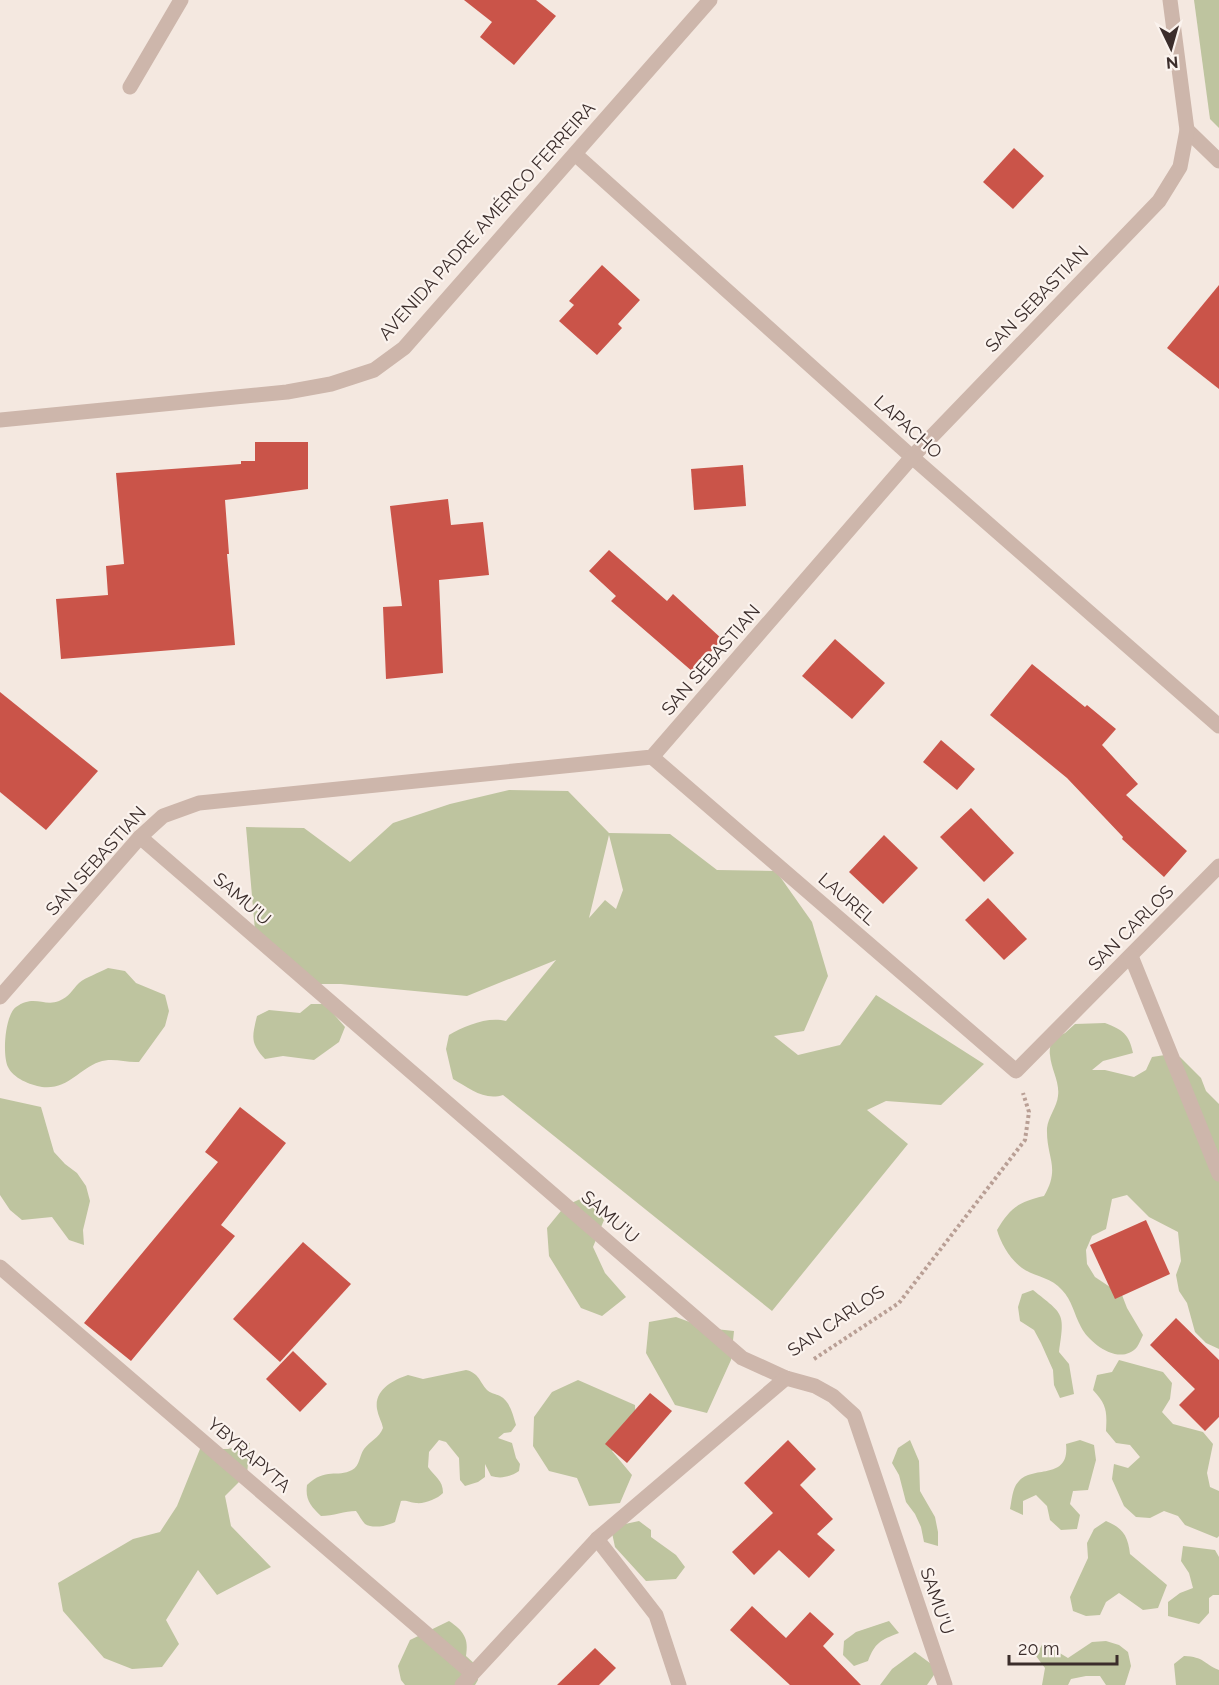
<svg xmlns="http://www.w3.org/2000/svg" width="1219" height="1685" font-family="Raleway,sans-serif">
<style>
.green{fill:#bec49f;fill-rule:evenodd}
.building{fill:#ca5449}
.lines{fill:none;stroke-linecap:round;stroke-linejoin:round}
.path{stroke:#b99f95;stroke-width:4;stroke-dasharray:3 3;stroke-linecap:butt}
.service{stroke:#cdb6ab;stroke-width:15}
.minor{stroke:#cdb6ab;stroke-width:15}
.tertiary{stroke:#cdb6ab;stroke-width:15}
.labels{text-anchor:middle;stroke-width:4.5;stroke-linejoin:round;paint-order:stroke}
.street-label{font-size:18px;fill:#3b2d2b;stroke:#fbf3ee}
</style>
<rect width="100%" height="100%" fill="#f4e8e0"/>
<!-- green -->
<g class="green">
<path d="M1194,0H1219V128L1210,119Z"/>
<path d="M509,790L568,791L609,833L670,834L717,870L776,871L812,922L828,976L804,1031L774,1036L798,1055L840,1045L876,995L984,1064L941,1105L886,1101L867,1110L908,1144L772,1311L503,1095C484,1101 469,1088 453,1079L446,1049L449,1035C464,1026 488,1016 506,1021L556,960L467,996L341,984H300L256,942L246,827L304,828L350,862L393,823L450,804ZM609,835L623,890L616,909L605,900L589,918Z"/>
<path d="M108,968L125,971L136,983L165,995L169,1011L165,1026L139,1062C125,1063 113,1057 99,1062C79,1069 68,1090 42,1087C30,1085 13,1078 8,1067C2,1055 5,1015 16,1007C34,994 44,1007 59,1001C69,997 72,990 79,983C86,977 99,973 108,968Z"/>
<path d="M311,1004H325L345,1027L339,1042L314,1060L283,1056L265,1059C250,1043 252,1037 257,1016L269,1010L300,1013Z"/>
<path d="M1105,1023C1123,1030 1129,1034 1133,1053L1103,1061L1092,1070H1105L1134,1077L1146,1070L1152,1057L1165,1055L1180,1057L1201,1078L1206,1091L1219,1104V1349L1206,1343L1195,1332L1187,1303L1179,1291L1176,1275L1181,1261L1178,1232L1149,1217L1127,1195L1112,1199L1106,1229L1092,1236L1086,1250L1087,1264L1095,1277L1122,1295L1127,1308L1143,1335C1141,1339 1139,1344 1137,1347C1120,1367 1089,1343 1081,1327C1074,1314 1072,1300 1062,1290C1051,1277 1035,1277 1022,1268C1010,1259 1001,1244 997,1230C1010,1208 1018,1202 1044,1196C1061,1167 1046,1158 1047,1128C1048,1117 1057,1107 1058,1096C1060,1082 1051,1069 1050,1055C1049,1050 1051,1045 1051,1040L1065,1033L1075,1024Z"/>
<path d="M0,1098L41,1107L54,1152L65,1164L77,1173L86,1186L90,1201L83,1230L84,1245L69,1240L52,1217L22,1220L10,1210L0,1195Z"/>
<path d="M591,1194L604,1220L593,1247L605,1273L626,1297L602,1316L581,1308L549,1256L547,1228L565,1206Z"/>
<path d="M1033,1290C1064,1315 1065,1312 1059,1352L1069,1364L1074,1394L1060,1398L1054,1385L1053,1370L1041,1343L1034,1330L1020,1321L1018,1307L1022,1294Z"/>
<path d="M676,1317L706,1328L734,1331L731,1360L707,1413L675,1405L646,1353L649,1322Z"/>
<path d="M1119,1360L1163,1372L1172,1383L1170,1399L1162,1412L1173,1424L1203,1432L1213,1444L1207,1473L1210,1487L1219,1491V1536L1217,1538L1185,1525L1178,1516L1164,1511L1150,1518L1136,1517L1124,1506L1112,1479L1114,1464L1128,1468L1140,1457L1130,1445L1116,1443L1106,1431C1107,1411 1107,1405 1093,1390L1097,1375L1112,1372Z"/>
<path d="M466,1370C479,1373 479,1381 487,1390C490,1393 496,1394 500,1396C510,1401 513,1415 516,1425L511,1432L504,1433L498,1438L512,1443L516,1458L520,1464L519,1471C510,1477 501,1479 491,1476L485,1464V1477L478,1482L465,1486L460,1480L459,1458L446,1442L439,1440L429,1452L428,1467C435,1477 443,1480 443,1493C437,1499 425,1504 416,1503C410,1503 408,1500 401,1501L395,1522C387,1526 373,1529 365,1524C362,1521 359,1515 356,1511C345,1511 333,1516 321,1516C311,1506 305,1500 307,1485C326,1467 337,1478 352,1470C360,1466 359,1456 364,1449C370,1441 379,1438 383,1428C382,1422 378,1416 377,1409C374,1390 393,1380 408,1375L423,1379Z"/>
<path d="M578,1380L635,1405L636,1434L612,1451L632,1475L620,1503L589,1506L577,1478L549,1471L533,1446L534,1417L552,1392Z"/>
<path d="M910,1440L919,1461L920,1491L935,1517L938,1532V1546L924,1542L921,1527L915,1514L906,1502L899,1475L892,1463L898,1448Z"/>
<path d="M1080,1440L1094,1445L1096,1460L1088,1490L1073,1491L1070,1504L1080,1515L1077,1529L1061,1530L1050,1520L1047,1506L1036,1495L1023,1501V1515L1010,1509C1012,1500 1012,1488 1019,1481C1033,1465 1070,1481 1066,1444Z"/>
<path d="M250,1443L247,1474L225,1496L231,1526L271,1567L217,1595L198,1570L166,1620L179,1644L162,1667L132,1669L104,1658L63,1611L58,1583L133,1539L160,1532L177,1506L200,1449H228Z"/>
<path d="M639,1521L651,1530V1537L676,1555L685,1567L676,1579L646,1581L615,1547L612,1533L625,1524Z"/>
<path d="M1106,1521C1123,1528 1128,1536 1130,1554L1167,1585L1158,1608L1143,1610L1119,1593L1106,1602L1100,1615L1086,1616L1073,1611L1070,1597L1088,1558L1087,1543L1094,1529Z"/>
<path d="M1183,1546L1215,1550L1219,1557V1595H1213L1209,1598V1613L1199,1624L1168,1616V1602L1180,1593L1193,1588L1189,1573L1181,1561Z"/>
<path d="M449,1621C464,1631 469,1639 466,1656L477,1666L478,1680L475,1685H405L401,1680L398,1666L410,1640Z"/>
<path d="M889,1621L899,1633C880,1640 875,1643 868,1661L854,1666L843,1655L844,1641L856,1632Z"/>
<path d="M1106,1641L1119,1645L1128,1652L1131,1666L1125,1685H1106L1100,1676H1086L1071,1679L1068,1685H1042L1045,1668L1036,1656L1043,1643L1068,1658L1092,1642Z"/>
<path d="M915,1652L938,1669L927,1685H880L892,1669Z"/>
<path d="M1184,1656C1205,1657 1202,1663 1219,1670V1685H1176L1174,1664Z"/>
</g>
<!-- building -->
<g class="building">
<path d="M464,0H536L556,16L514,65L480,37L492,22Z"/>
<path d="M1014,148L1044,176L1013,209L983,182Z"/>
<path d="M602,265L640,300L618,324L622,328L597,355L559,321L574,305L569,301Z"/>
<path d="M1219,285V389L1167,348Z"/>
<path d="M255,442H308V489L225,500L229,554H227L235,645L61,659L56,599L108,595L106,566L124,564L116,473L241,464V461H255Z"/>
<path d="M743,465L746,506L694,510L691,469Z"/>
<path d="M448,499L451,525L483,522L489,575L439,580L443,673L386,679L383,607L402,606L390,506Z"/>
<path d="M609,550L667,601L673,594L722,639L693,672L611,601L616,596L589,571Z"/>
<path d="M835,639L885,683L852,719L802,676Z"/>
<path d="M1032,664L1085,707L1087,705L1116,729L1102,745L1138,784L1126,795L1187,851L1164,877L1122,839L1123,837L1067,778L990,715Z"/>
<path d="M0,692L98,771L46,830L0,792Z"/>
<path d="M941,740L975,769L957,790L923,762Z"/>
<path d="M971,808L1014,853L984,882L940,837Z"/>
<path d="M884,835L918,868L883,904L849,872Z"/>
<path d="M988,898L1027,939L1004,960L965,920Z"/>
<path d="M240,1107L286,1143L221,1225L235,1236L131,1361L84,1323L218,1162L205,1152Z"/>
<path d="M1146,1220L1170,1274L1115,1299L1090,1245Z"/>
<path d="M303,1242L351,1284L280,1362L233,1319Z"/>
<path d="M1176,1318L1219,1360V1417L1205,1431L1179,1405L1195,1389L1150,1345Z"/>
<path d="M293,1351L327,1384L300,1412L266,1379Z"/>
<path d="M650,1393L672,1411L627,1463L605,1444Z"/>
<path d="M788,1440L816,1469L800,1485L833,1519L817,1534L835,1550L809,1578L779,1550L754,1575L732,1552L773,1513L744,1483Z"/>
<path d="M752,1606L786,1638L810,1612L834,1634L823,1646L861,1685H790L730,1630Z"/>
<path d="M595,1648L616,1668L599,1685H557Z"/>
</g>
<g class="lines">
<!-- path -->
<path class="path" d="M814,1359L899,1303L1025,1140L1029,1112L1023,1093"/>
<!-- service -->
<path class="service" d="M130,87L181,0"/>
<!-- minor -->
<g class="minor">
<path d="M1187,130L1219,161"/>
<path d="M575,154L912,457L1219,726"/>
<path d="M652,757L1016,1071L1219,866"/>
<path d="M140,837L742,1358L786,1378L815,1386L833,1396L854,1415L945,1685"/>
<path d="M1131,956L1219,1174"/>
<path d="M0,997L140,837L163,816L199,803L652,757L912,457L1159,201L1180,167L1187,130L1170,0"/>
<path d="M0,1267L472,1673"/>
<path d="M597,1539L656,1615L679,1685"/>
<path d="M462,1685L597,1539L786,1378"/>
</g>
<!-- tertiary -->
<path class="tertiary" d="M0,420L287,392L331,384L374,370L404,348L710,0"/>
</g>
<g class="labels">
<!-- street labels -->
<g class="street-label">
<text transform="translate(487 221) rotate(-48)" y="6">AVENIDA PADRE AMÉRICO FERREIRA</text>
<text transform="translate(1037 299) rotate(-46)" y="6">SAN SEBASTIAN</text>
<text transform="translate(908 427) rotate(42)" y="6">LAPACHO</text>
<text transform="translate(711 660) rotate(-49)" y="6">SAN SEBASTIAN</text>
<text transform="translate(96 861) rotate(-48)" y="6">SAN SEBASTIAN</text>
<text transform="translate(242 899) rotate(41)" y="6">SAMU'U</text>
<text transform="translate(847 899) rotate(41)" y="6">LAUREL</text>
<text transform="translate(1131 928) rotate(-45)" y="6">SAN CARLOS</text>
<text transform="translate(610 1217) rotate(41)" y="6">SAMU'U</text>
<text transform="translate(836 1321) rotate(-34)" y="6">SAN CARLOS</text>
<text transform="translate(249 1455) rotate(41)" y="6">YBYRAPYTA</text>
<text transform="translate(937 1601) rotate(71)" y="6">SAMU'U</text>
</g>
</g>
<!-- north arrow -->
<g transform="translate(1171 48) rotate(175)" stroke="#fbf3ee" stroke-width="4.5" paint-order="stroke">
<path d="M0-4.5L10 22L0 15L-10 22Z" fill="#3b2d2b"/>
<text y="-9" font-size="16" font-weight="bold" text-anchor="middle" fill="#3b2d2b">N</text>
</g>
<!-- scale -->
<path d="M1009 1655v9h108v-9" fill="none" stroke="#3b2d2b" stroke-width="3"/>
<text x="1018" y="1655" font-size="18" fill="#3b2d2b" stroke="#fbf3ee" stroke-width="4.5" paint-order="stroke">20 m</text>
</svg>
